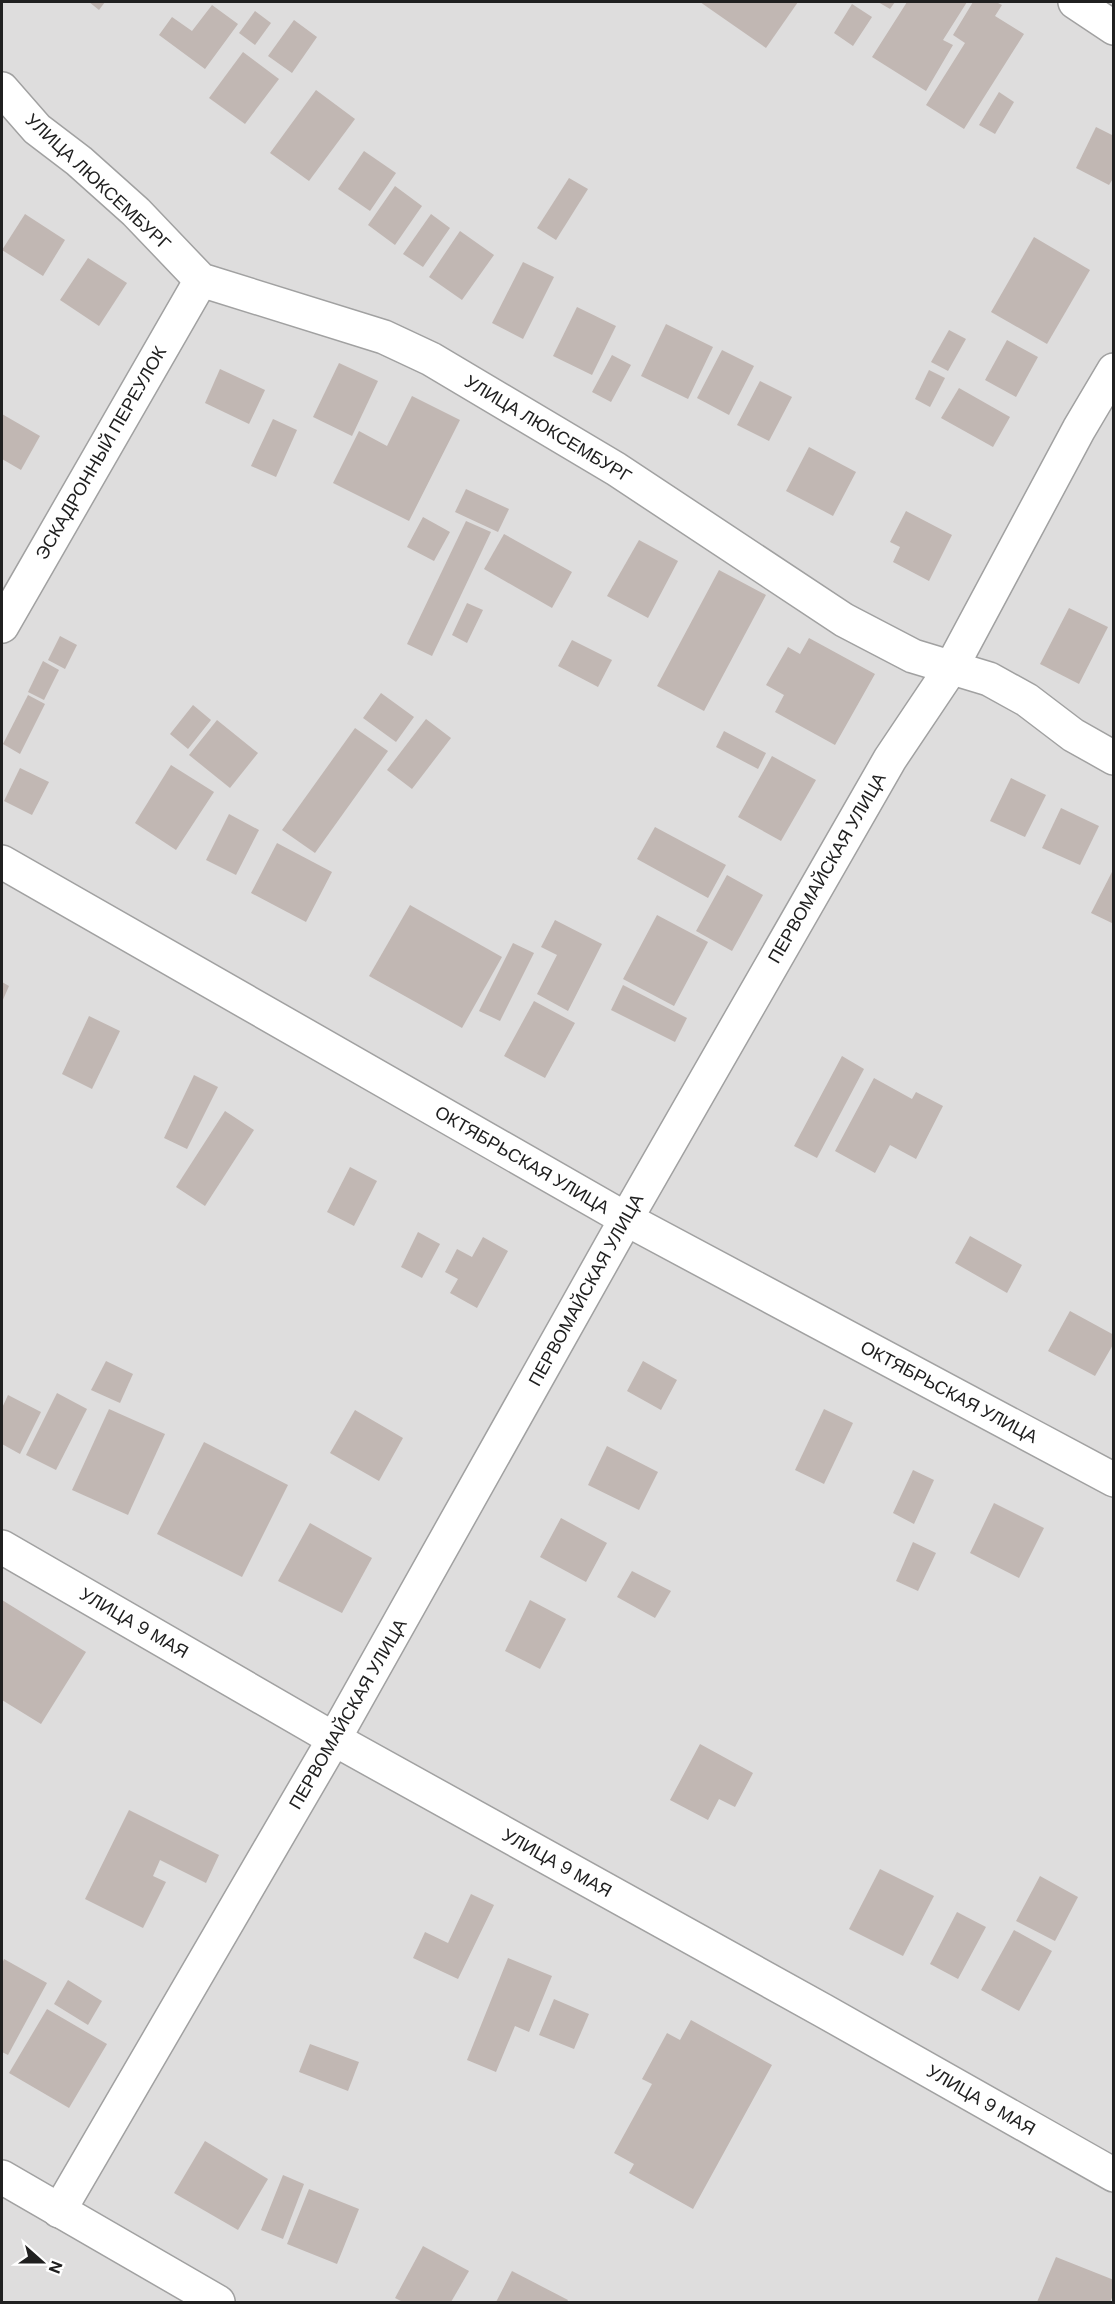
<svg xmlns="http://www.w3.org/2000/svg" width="1115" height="2304" font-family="'DM Sans',sans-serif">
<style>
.residential{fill:#dedddd}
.building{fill:#c1b7b3}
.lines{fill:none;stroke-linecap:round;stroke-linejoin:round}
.minor-casing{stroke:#a1a1a1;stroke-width:36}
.minor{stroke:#fff;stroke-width:33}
.labels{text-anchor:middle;stroke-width:4.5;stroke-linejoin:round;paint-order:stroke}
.street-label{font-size:18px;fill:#202020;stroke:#fff}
</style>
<rect width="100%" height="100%" fill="#f1ece7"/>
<!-- residential -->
<rect class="residential" x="2" y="2" width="1111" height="2300"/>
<!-- building -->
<g class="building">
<path d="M89,2H105L99,10Z"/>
<path d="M700,2H798L766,48Z"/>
<path d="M878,2H895L890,9Z"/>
<path d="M907,2H967L943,40L953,45L926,91L872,57Z"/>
<path d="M973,2H996L1002,5L995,16L1024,34L964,129L926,105L965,43L953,35Z"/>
<path d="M852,4L872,17L853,46L834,33Z"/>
<path d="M212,5L238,24L205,69L159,35L172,17L192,31Z"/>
<path d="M255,11L271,23L255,45L239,33Z"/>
<path d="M294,20L317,37L292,73L268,56Z"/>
<path d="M243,52L279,79L245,124L209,98Z"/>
<path d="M316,90L355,119L309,181L270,153Z"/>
<path d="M999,92L1014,102L995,134L979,125Z"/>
<path d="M1096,127L1114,136V177L1109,185L1076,168Z"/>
<path d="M364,151L396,173L370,211L338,189Z"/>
<path d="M569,178L588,189L556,240L537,228Z"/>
<path d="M395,186L422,206L395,245L368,225Z"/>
<path d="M25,214L65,240L43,276L2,250Z"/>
<path d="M431,214L450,228L423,267L403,254Z"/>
<path d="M460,231L494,255L462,300L429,277Z"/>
<path d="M1034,237L1090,270L1047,344L991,312Z"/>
<path d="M88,258L127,283L99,326L60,300Z"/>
<path d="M523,262L554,277L523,339L492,323Z"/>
<path d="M577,307L616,326L592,375L553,356Z"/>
<path d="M666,324L713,347L688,399L641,376Z"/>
<path d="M949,330L966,339L948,371L931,362Z"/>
<path d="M1007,340L1038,357L1016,397L985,380Z"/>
<path d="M722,350L754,366L729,415L697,398Z"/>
<path d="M612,355L631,365L611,402L592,392Z"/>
<path d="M339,363L378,381L352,436L313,417Z"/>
<path d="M220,369L265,390L249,424L205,403Z"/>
<path d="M929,370L945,378L930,407L915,399Z"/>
<path d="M760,381L792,397L769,441L737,425Z"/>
<path d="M959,388L1010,417L993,447L941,418Z"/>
<path d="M412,396L460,420L409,521L333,483L359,431L387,446Z"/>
<path d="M2,414L40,436L21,470L2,459Z"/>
<path d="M273,419L297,430L276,477L251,466Z"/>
<path d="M809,447L856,472L833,516L786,491Z"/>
<path d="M466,489L509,509L498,532L455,512Z"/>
<path d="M906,511L952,535L929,581L893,562L900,547L890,542Z"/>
<path d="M423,517L450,532L434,561L407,547Z"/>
<path d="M466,521L491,532L432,656L407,644Z"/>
<path d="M504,534L572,572L552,608L484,569Z"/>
<path d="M639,540L678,561L648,618L607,596Z"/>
<path d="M719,570L766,595L704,711L657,686Z"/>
<path d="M467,603L483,610L467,643L452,635Z"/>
<path d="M1069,608L1108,627L1079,684L1040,664Z"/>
<path d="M60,636L77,645L65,669L48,660Z"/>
<path d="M809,638L875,674L835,745L775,712L784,695L766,685L788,647L800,654Z"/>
<path d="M572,640L612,660L598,687L558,666Z"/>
<path d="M43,661L59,670L44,700L28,692Z"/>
<path d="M381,693L414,717L396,742L363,718Z"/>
<path d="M28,695L45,704L20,754L3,744Z"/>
<path d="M193,705L211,720L188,749L170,734Z"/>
<path d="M426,719L451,738L412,789L387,770Z"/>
<path d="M217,720L258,753L230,788L189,755Z"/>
<path d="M355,728L388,751L315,853L282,830Z"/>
<path d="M724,731L766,753L758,769L716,747Z"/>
<path d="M772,756L816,780L781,841L738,817Z"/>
<path d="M171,765L214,792L176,850L135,823Z"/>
<path d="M20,768L49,782L32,815L4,801Z"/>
<path d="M1011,778L1046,795L1025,837L990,821Z"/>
<path d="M1061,808L1099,826L1080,865L1042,848Z"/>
<path d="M229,814L259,830L236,875L206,860Z"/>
<path d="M655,827L726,865L708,898L637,859Z"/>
<path d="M277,843L332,872L306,922L251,893Z"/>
<path d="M1114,868V924L1091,913Z"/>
<path d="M727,875L763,895L732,951L696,931Z"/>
<path d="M410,905L502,957L462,1028L369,976Z"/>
<path d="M657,915L708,942L674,1006L623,979Z"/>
<path d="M555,920L602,944L568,1011L537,994L557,955L541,947Z"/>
<path d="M513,943L534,953L500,1021L479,1011Z"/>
<path d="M2,982L9,986L2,1002Z"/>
<path d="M623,985L687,1018L675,1042L611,1010Z"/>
<path d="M534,1001L575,1023L545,1078L504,1056Z"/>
<path d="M89,1016L120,1031L92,1089L62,1074Z"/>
<path d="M842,1056L864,1069L817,1158L794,1146Z"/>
<path d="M194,1075L218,1087L187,1149L164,1138Z"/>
<path d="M874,1078L912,1099L916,1092L943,1106L916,1159L890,1145L875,1173L835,1151Z"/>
<path d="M225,1111L254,1130L205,1206L176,1187Z"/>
<path d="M350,1167L377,1181L354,1226L327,1212Z"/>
<path d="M418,1232L440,1244L422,1278L401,1267Z"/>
<path d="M970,1236L1022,1265L1007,1293L955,1263Z"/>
<path d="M483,1237L508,1251L477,1308L450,1293L458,1279L445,1272L457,1249L472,1257Z"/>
<path d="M1070,1311L1114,1335V1343L1095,1376L1048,1351Z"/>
<path d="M106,1361L133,1374L120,1403L91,1390Z"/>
<path d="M643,1361L677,1380L661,1410L627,1391Z"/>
<path d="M57,1393L87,1409L56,1470L26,1455Z"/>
<path d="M8,1395L41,1412L20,1454L2,1444V1408Z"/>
<path d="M109,1409L165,1434L128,1515L72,1490Z"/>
<path d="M824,1409L853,1423L824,1484L795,1470Z"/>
<path d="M355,1410L403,1438L379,1481L330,1453Z"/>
<path d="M204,1442L288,1485L242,1577L157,1534Z"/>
<path d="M607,1446L658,1472L639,1510L588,1485Z"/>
<path d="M913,1470L934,1480L914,1524L893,1513Z"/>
<path d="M994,1503L1044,1528L1019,1578L970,1553Z"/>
<path d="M561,1518L607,1543L586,1582L540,1557Z"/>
<path d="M310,1523L372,1558L342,1613L278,1581Z"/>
<path d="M913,1542L936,1553L918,1591L896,1581Z"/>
<path d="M632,1571L671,1591L655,1618L617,1597Z"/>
<path d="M2,1600L86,1652L41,1724L2,1700Z"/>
<path d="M530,1600L566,1619L540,1669L505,1651Z"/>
<path d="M700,1744L753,1773L735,1807L719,1799L708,1820L670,1800Z"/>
<path d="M129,1810L219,1855L206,1883L160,1860L153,1876L166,1882L143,1928L85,1899Z"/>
<path d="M880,1869L934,1896L903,1956L849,1929Z"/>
<path d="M1040,1876L1078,1897L1055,1941L1016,1921Z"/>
<path d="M471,1894L494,1905L458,1979L413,1958L425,1932L448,1943Z"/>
<path d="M957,1912L986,1927L958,1979L930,1964Z"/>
<path d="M1014,1930L1052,1951L1019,2011L981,1990Z"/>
<path d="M508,1958L552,1976L529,2032L515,2026L496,2072L467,2060Z"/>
<path d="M4,1959L47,1983L8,2055L2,2052V1964Z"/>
<path d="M68,1980L102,2001L88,2025L54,2004Z"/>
<path d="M554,1999L589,2014L574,2049L539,2035Z"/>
<path d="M47,2009L107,2044L69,2108L9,2073Z"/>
<path d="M691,2020L772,2065L693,2209L629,2173L634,2164L614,2153L652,2084L642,2079L667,2033L680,2040Z"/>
<path d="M310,2044L359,2062L348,2091L299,2072Z"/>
<path d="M205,2141L268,2179L238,2230L174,2193Z"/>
<path d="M283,2175L304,2184L283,2239L261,2230Z"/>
<path d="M309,2189L359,2209L337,2264L287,2244Z"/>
<path d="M423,2246L469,2271L451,2302H403L395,2298Z"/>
<path d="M1056,2257L1114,2280V2294L1110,2302H1037Z"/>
<path d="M512,2271L568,2300L567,2302H496Z"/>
</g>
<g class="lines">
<!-- minor casing -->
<g class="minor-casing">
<g id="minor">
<path d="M1075,2L1114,28"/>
<path d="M2,89L37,129L79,161L136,212L201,280L384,337L431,359L616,469L844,620L913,656L989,679L1027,700L1073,735L1114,758"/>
<path d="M2,626L201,280"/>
<path d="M2,862L626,1219L1114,1480"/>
<path d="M2,1547L334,1739L824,2011L1114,2175"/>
<path d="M2,2177L218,2302"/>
<path d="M59,2211L334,1739L626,1219L890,759L951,668L1079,429L1114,370"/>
</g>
</g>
<!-- minor -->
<use href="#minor" class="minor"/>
</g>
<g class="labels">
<!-- street labels -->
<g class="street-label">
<text transform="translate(98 182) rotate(43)" y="6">УЛИЦА ЛЮКСЕМБУРГ</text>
<text transform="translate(548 429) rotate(31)" y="6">УЛИЦА ЛЮКСЕМБУРГ</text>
<text transform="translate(101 453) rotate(-60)" y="6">ЭСКАДРОННЫЙ ПЕРЕУЛОК</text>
<text transform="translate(827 868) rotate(-60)" y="6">ПЕРВОМАЙСКАЯ УЛИЦА</text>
<text transform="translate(522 1160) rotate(30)" y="6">ОКТЯБРЬСКАЯ УЛИЦА</text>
<text transform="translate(586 1290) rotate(-61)" y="6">ПЕРВОМАЙСКАЯ УЛИЦА</text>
<text transform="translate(949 1392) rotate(28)" y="6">ОКТЯБРЬСКАЯ УЛИЦА</text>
<text transform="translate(134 1623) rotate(30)" y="6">УЛИЦА 9 МАЯ</text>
<text transform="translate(348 1714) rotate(-60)" y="6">ПЕРВОМАЙСКАЯ УЛИЦА</text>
<text transform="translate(557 1863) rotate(29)" y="6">УЛИЦА 9 МАЯ</text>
<text transform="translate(981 2100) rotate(30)" y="6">УЛИЦА 9 МАЯ</text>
</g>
</g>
<!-- border -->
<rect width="1115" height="2304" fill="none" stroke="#202020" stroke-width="6"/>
<!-- north arrow -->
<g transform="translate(42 2262) rotate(111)" stroke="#ffffff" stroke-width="4.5" paint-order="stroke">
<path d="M0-4.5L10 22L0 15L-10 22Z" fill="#202020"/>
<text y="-9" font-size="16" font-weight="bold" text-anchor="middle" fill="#202020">N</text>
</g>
</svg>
